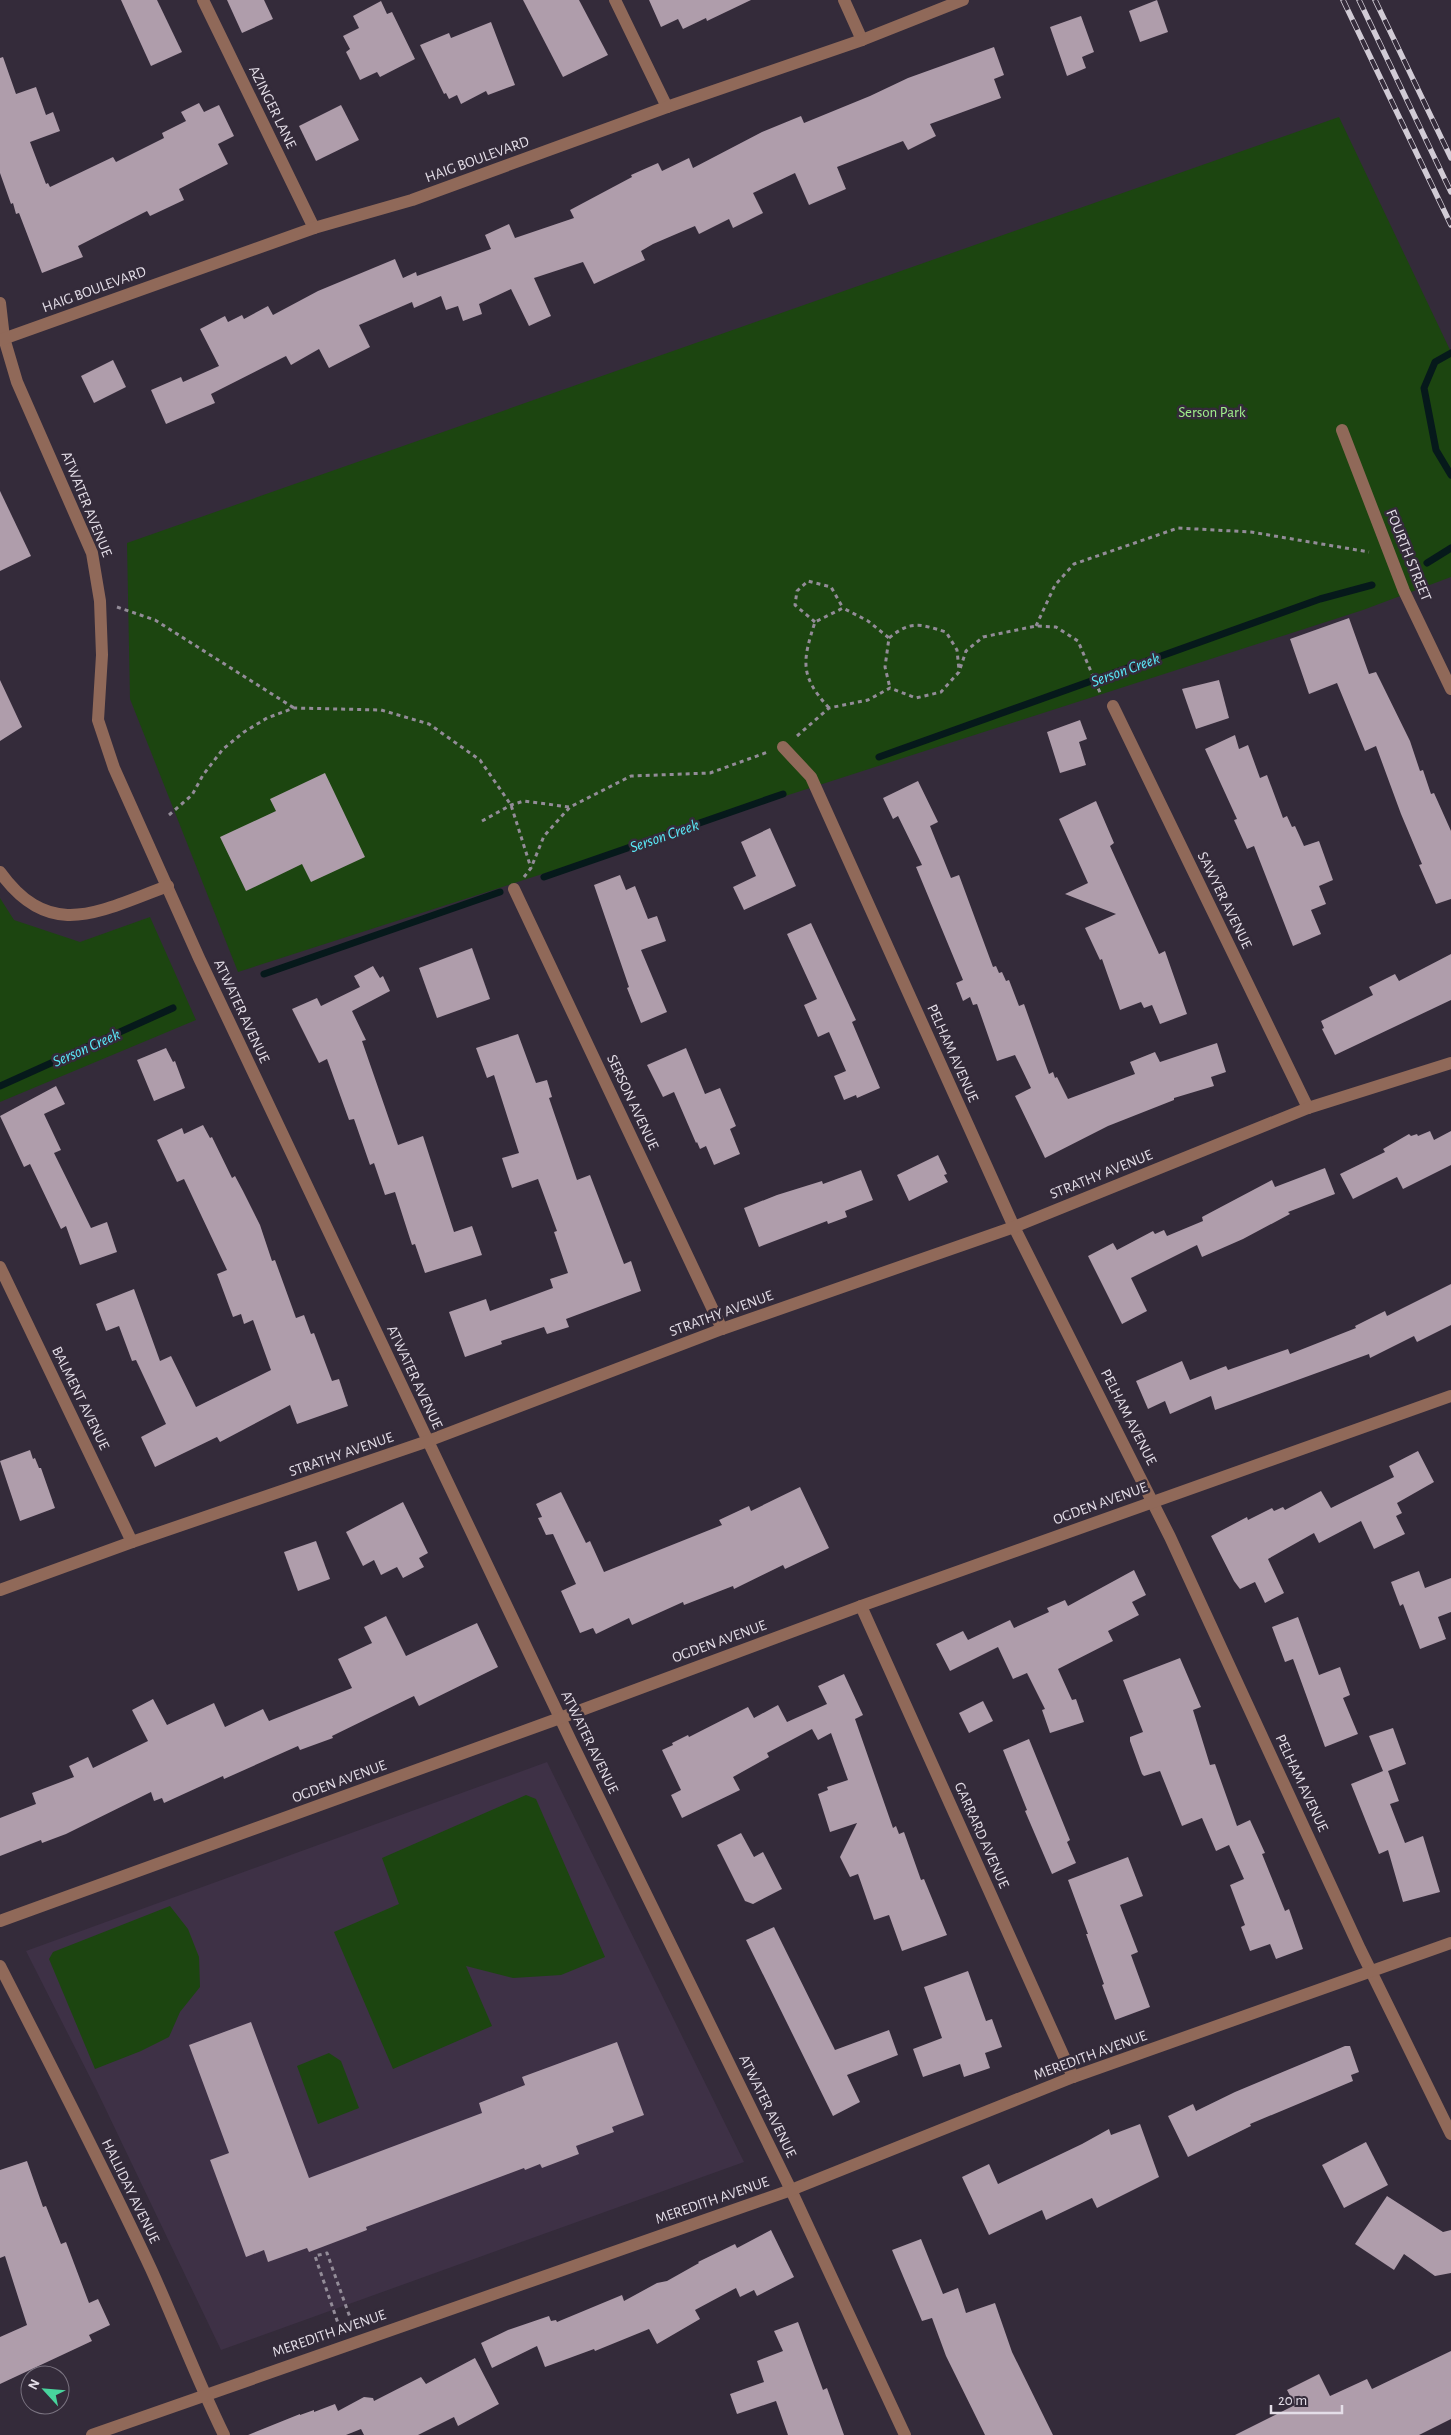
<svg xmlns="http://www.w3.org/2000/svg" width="1451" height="2435" font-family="'Alegreya Sans',sans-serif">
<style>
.built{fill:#3e3146}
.green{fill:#1c4510}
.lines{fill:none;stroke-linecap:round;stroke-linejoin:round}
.stream{stroke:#06191b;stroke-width:7}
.building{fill:#af9dab}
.path{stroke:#938c98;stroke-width:3;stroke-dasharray:4 4;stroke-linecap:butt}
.minor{stroke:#906959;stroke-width:12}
.rail-casing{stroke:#d1cbd5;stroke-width:5.5}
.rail{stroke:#342b3a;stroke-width:4;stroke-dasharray:11;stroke-linecap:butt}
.labels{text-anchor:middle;stroke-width:5;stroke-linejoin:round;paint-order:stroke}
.street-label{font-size:15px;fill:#e4dee8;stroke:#342b3a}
.park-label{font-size:15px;fill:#a1f08c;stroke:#342b3a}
.water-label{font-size:16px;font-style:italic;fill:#5ae9f8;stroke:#342b3a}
</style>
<rect width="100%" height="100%" fill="#342b3a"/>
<!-- built -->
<path class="built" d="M547,1762L744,2162L221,2350L97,2091L26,1951Z"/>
<!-- green -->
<g class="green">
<path d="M1339,117L1451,352V577L1363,610L238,972L130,699L127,543Z"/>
<path d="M0,898L14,920L80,942L150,917L196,1020L0,1102Z"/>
<path d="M526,1795L536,1799L605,1957L561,1975L513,1978L466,1966L492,2026L393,2069L334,1932L399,1904L382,1858Z"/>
<path d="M170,1906L188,1929L199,1957L200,1987L180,2012L169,2037L141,2051L95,2069L49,1959L53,1952Z"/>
<path d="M329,2053L341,2061L359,2108L318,2124L297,2066Z"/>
</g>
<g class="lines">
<!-- stream -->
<g class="stream">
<path d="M1451,353L1435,362L1424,388L1436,450L1451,475"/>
<path d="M1427,563L1451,548"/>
<path d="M879,757L1320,599L1372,585"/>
<path d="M544,877L783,794"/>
<path d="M264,974L500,892"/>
<path d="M0,1086L173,1008"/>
</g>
</g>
<!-- building -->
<g class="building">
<path d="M121,0H157L182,52L151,66Z"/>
<path d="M227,0H264L273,19L242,33Z"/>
<path d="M523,0H579L608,55L563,77Z"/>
<path d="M649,0H751L707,21L706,18L683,29L678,19L661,27Z"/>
<path d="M1157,0L1168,32L1140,42L1129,11Z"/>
<path d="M381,1L387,14L392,12L415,59L380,77L377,72L360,80L346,52L350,49L343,36L359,28L353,16Z"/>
<path d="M1081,16L1094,52L1082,57L1086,68L1067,76L1050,27Z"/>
<path d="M491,22L515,85L488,95L486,91L461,104L457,95L449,99L446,93L444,94L420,45L449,33L451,38Z"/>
<path d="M994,47L1004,75L994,79L1001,98L930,124L936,136L908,150L903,141L837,167L846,189L809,205L795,173L753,193L763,213L733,228L729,219L699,234L695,226L653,244L641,251L645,260L594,284L583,262L534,278L551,316L529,326L511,289L479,304L482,314L463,321L458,306L446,310L441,296L414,308L412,302L359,325L370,347L329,368L319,349L291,365L286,356L211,394L215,403L166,424L151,390L181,377L183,382L219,366L200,329L225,316L228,322L242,315L244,319L268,306L273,315L318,291L395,259L403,278L416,272L417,276L491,249L485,235L509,224L515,238L574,218L570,210L632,177L631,175L658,163L662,171L689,158L693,168L762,132L801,116L804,123L870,96L908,78Z"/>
<path d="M3,57L16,94L36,87L46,115L53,112L60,131L30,142L46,184L48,183L50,187L113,157L116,162L164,138L162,133L186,121L181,112L199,103L204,112L219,105L234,136L218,144L228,164L179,189L184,200L150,216L147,211L78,246L83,257L42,273L19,213L16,214L13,203L11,204L0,173V58Z"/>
<path d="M341,105L359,140L316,161L299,126Z"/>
<path d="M113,360L126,387L94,403L81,376Z"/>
<path d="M0,491L31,556L0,571Z"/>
<path d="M1349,618L1369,674L1376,672L1380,680L1410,741L1420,771L1423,770L1431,794L1434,793L1451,831V899L1436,904L1419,865L1422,864L1401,814L1376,746L1365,751L1337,683L1309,694L1290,639Z"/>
<path d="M0,680L22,727L0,741Z"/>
<path d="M1219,680L1229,718L1196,729L1182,689Z"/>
<path d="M1080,720L1087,739L1079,742L1086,765L1060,773L1047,732Z"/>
<path d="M1235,735L1239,749L1248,745L1260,778L1267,775L1283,818L1287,816L1292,827L1295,826L1304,846L1319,841L1333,880L1319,886L1326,904L1311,910L1321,934L1293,946L1254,846L1247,849L1234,820L1237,819L1205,749Z"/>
<path d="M325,773L365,857L311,882L302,864L246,891L220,837L276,811L270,799Z"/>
<path d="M918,781L938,822L930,826L951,878L959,875L993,967L996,966L999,973L1002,972L1006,981L1009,980L1019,1006L1024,1004L1049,1074L1053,1072L1055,1078L1057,1077L1068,1099L1135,1074L1130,1062L1155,1052L1160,1062L1217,1043L1226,1072L1211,1077L1214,1086L1174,1098V1100L1108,1126L1045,1158L1015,1096L1031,1088L1015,1055L997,1061L977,1004L973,1005L970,997L963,1001L956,983L963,980L916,867L922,865L898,816L893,819L883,798Z"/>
<path d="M1096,801L1114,843L1110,846L1159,954L1165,951L1187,1014L1160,1024L1152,1005L1144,1008L1141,1002L1120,1010L1102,959L1100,960L1085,928L1116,914L1065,894L1088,883L1059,819Z"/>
<path d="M770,828L796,886L744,910L733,887L756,876L741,842Z"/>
<path d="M620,875L626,890L635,886L648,919L657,916L666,941L641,950L667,1012L641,1023L627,988L629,987L594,885Z"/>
<path d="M811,923L856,1020L852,1022L880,1088L857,1098L856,1095L844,1100L834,1076L846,1071L829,1032L818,1037L804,1005L817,999L787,934Z"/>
<path d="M472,948L490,999L437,1018L419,968Z"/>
<path d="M1451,954V1000L1335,1055L1322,1029L1324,1028L1321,1021L1373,995L1369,987L1395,974L1399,981Z"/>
<path d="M373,966L380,978L383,976L390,991L352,1011L366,1040L362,1041L398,1145L423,1136L454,1232L472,1226L482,1255L425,1273L415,1244L412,1245L395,1192L385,1195L374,1163L370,1165L354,1119L349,1120L327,1059L319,1063L292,1009L317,998L321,1006L360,987L354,976Z"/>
<path d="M518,1034L536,1083L547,1080L552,1097L549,1098L577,1180L590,1175L624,1264L631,1261L641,1291L566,1319L569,1327L547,1334L544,1327L501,1341L502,1344L465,1357L449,1312L486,1299L490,1311L553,1288L550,1279L568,1273L554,1232L557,1231L538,1179L512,1188L502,1158L519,1153L494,1075L487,1078L476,1048Z"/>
<path d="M166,1048L173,1062L175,1061L185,1088L154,1101L137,1060Z"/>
<path d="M686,1048L705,1094L720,1088L736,1126L730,1129L740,1154L714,1165L706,1146L700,1149L697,1142L696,1143L674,1092L663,1097L647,1065Z"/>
<path d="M56,1086L65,1104L44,1114L61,1150L54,1153L91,1228L107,1222L117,1252L80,1265L66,1226L61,1229L30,1164L24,1167L0,1116Z"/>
<path d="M203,1125L210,1138L212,1137L232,1178L235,1176L243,1191L260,1225L272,1261L275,1260L296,1318L304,1315L311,1334L314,1333L332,1381L339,1379L348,1406L297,1424L290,1405L220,1442L217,1437L155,1467L141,1437L166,1424L136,1360L132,1361L119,1326L106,1331L96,1304L134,1289L160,1361L171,1356L196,1407L271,1370L253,1320L244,1324L241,1314L233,1317L217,1274L227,1270L184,1179L177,1182L157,1140L182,1128L184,1134Z"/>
<path d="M1430,1131L1434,1140L1451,1131V1165L1403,1189L1397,1177L1353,1199L1340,1174L1385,1152L1383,1149L1409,1134L1411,1136L1417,1134L1418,1136Z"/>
<path d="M938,1155L947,1174L944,1175L948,1182L909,1201L897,1175Z"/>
<path d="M1325,1168L1335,1194L1288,1212L1290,1214L1243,1239L1202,1257L1197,1245L1131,1278L1147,1311L1122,1324L1088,1256L1113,1243L1117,1250L1153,1231L1155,1234L1164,1230L1167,1236L1203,1221L1202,1217L1272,1180L1275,1187Z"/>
<path d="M861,1170L873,1200L845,1211L847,1217L828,1224L827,1221L759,1247L744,1208L777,1195L822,1181L823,1184Z"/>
<path d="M1451,1284V1325L1417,1342L1414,1336L1370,1358L1369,1354L1215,1410L1211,1396L1170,1414L1165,1401L1148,1409L1136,1381L1182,1361L1190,1380L1226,1366L1228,1370L1288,1349L1290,1354L1356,1328L1355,1326L1385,1311L1387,1316Z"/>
<path d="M30,1450L33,1459L35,1458L39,1468H41L55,1508L20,1521L0,1461Z"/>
<path d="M1418,1451L1434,1482L1397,1503L1402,1513L1396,1516L1405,1534L1374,1549L1361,1521L1319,1543L1314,1533L1268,1559L1284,1593L1265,1603L1255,1582L1240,1589L1234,1581L1211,1536L1247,1517L1248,1520L1272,1508L1274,1511L1283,1507L1285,1510L1321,1491L1331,1508L1394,1477L1389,1466Z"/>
<path d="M800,1487L829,1548L785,1569L783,1565L734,1589L733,1586L684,1605L683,1602L632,1625L629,1618L596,1634L593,1628L580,1633L561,1591L576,1584L553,1534L546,1535L538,1518L542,1517L536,1504L561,1492L586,1543L590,1541L604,1572L722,1525L719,1520L749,1506L751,1511Z"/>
<path d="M403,1502L428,1553L419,1558L424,1567L403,1578L397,1567L381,1575L374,1560L363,1566L346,1532Z"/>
<path d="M316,1541L330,1579L298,1591L284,1552Z"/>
<path d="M1134,1570L1146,1595L1132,1602L1139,1615L1108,1631L1113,1641L1058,1669L1072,1700L1076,1699L1084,1722L1050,1733L1042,1710L1045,1709L1027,1673L1013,1679L998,1647L950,1671L936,1644L963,1631L968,1640L1010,1620L1014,1628L1049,1612L1047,1608L1065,1600L1068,1606Z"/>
<path d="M1419,1571L1425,1588L1451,1578V1612L1438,1617L1446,1639L1420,1649L1403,1604L1400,1606L1391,1582Z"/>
<path d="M386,1616L406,1656L477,1623L498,1667L419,1706L414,1696L332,1736L333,1738L300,1750L298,1746L224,1779L223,1776L164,1803L162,1798L154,1801L151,1792L66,1834L42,1843L41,1840L0,1856V1818L36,1804L32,1793L74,1777L69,1766L88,1757L93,1768L148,1741L132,1710L153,1699L167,1725L214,1703L225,1727L263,1709L269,1721L352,1688L338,1659L372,1643L364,1627Z"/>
<path d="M1298,1617L1319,1675L1340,1667L1350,1695L1343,1698L1358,1734L1325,1747L1293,1659L1285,1662L1272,1627Z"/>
<path d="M1180,1658L1201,1707L1193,1710L1210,1765L1215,1764L1237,1826L1250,1820L1265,1853L1262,1854L1285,1911L1289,1909L1303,1949L1276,1959L1270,1944L1250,1951L1241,1927L1245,1925L1230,1885L1244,1879L1229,1845L1216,1851L1202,1818L1182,1826L1160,1771L1144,1776L1142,1774L1130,1741V1737L1143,1732L1123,1680Z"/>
<path d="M844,1674L863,1715L855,1719L893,1828L896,1826L899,1834L904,1832L921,1880L924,1879L947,1935L902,1951L889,1915L874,1920L858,1874L850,1877L840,1857L857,1823L830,1832L818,1794L828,1790L827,1787L848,1780L831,1733L818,1740L812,1729L767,1753L769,1757L733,1777L740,1790L682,1818L671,1795L681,1790L662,1750L673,1745L672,1743L688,1735L689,1737L748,1707L754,1718L778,1705L787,1722L827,1704L818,1686Z"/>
<path d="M983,1701L993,1721L969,1733L959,1713Z"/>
<path d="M1393,1728L1406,1764L1388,1771L1399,1801L1390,1804L1405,1843L1423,1836L1440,1892L1403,1902L1388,1850L1379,1854L1351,1784L1383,1771L1369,1736Z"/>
<path d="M1029,1739L1070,1840L1067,1842L1076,1863L1052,1874L1025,1811L1027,1810L1003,1750Z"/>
<path d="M741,1833L754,1857L763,1852L782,1889L753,1904L745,1901L717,1845Z"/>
<path d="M1128,1857L1143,1896L1120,1905L1138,1952L1131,1955L1150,2007L1115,2020L1102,1985L1104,1984L1086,1934H1088L1068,1880Z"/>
<path d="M774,1927L835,2050L889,2030L898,2055L847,2075L860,2102L833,2116L746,1940Z"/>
<path d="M968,1971L986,2021L992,2019L1002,2047L985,2053L990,2068L964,2077L960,2064L923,2077L913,2049L942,2038L924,1987Z"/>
<path d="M251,2022L309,2178L482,2113L479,2103L525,2085L522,2077L617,2042L644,2115L612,2127L614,2132L576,2146L579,2154L542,2168L540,2164L525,2170L524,2168L366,2227L367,2230L309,2252L307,2248L268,2262L264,2250L246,2257L210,2160L229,2153L189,2045Z"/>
<path d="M1345,2046H1350L1359,2072L1351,2075L1353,2081L1250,2124L1251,2126L1188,2157L1168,2116L1193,2104L1196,2111L1235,2092Z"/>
<path d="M1140,2124L1159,2177L1097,2208L1092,2198L1046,2220L1042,2210L989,2235L962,2177L989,2164L998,2184L1082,2144L1109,2129L1111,2135Z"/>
<path d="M1366,2142L1388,2185L1344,2208L1322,2165Z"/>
<path d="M27,2161L43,2207L46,2206L61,2244L66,2242L89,2303L98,2299L110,2325L89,2335L92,2341L0,2384V2337L27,2325L5,2256L0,2258V2170Z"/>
<path d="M1387,2196L1443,2232L1451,2230V2273L1435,2276L1404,2254L1394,2270L1355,2244Z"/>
<path d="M771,2230L794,2277L757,2296L754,2290L740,2297L736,2288L695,2310L700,2319L657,2344L649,2329L595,2351L594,2349L545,2367L537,2346L492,2368L481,2343L508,2330L549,2316L551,2321L556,2320L557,2322L622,2295L624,2301L657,2283L667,2281L699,2263L698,2262L735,2244L737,2248Z"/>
<path d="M921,2239L943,2294L958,2288L966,2313L995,2303L1012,2352L1053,2435H985L946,2356L932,2318L922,2321L892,2250Z"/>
<path d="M798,2322L823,2390L827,2388L844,2435H788L776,2401L737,2414L730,2394L764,2382L757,2361L783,2351L774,2331Z"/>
<path d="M1451,2351V2419L1419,2435H1235L1295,2405L1287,2390L1319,2374L1330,2396L1367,2379L1372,2389Z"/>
<path d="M475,2358L499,2404L458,2426L454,2417L418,2435H364L361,2429L346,2435H248L300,2414V2415L314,2410V2412L335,2404L338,2411L364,2397L373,2398L374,2401L421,2377L426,2384Z"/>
</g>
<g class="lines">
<!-- path -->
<g class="path">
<path d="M117,607L155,620L294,708"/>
<path d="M815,622L795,605L797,591L808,581L831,587L843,608"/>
<path d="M1036,626L1055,585L1074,564L1178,528L1251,532L1369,552"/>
<path d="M889,638C911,620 920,624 946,632L957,650L959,670"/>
<path d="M829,708C800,676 802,662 815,622L843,608L868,621L889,638L885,667L890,688"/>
<path d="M797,736L829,708L868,700L890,688L916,698L941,692L959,672L966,651L983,637L1036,626L1056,627L1078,641L1101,695"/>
<path d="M169,815L192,795L203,775L223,749L244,732L267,718L294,708L381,710L429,724L480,760L511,805L531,868"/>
<path d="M482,821L511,805L524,801L569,807"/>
<path d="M524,877L531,868L544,836L570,807L631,776L710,773L768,752"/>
<path d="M340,2329L315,2256L327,2253L353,2326"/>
</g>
<!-- minor -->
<g class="minor">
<path d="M203,0L314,228"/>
<path d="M615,0L667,107"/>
<path d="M844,0L862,40"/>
<path d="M0,303L4,338L17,382L92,553L100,601L102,655L98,720L114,768L199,958L428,1441L572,1743L791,2190L905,2435"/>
<path d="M0,340L314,228L412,200L667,107L862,40L963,0"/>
<path d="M1342,430L1404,591L1451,689"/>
<path d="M1113,706L1308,1108"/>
<path d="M783,747L811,777L1014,1227L1170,1537L1360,1949L1451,2134"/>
<path d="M0,872C51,943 101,910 168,886"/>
<path d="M514,889L722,1329"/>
<path d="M0,1267L132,1542"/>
<path d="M0,1590L132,1542L428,1441L722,1329L1014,1227L1308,1108L1451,1063"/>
<path d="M861,1606L1073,2077"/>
<path d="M0,1921L560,1718L861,1606L1451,1396"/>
<path d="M0,1966C51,2066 103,2166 151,2269C176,2324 197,2380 224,2435"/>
<path d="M92,2435L791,2190L1073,2077L1451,1943"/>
</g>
<!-- rail casing -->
<g class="rail-casing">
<g id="rail">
<path d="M1343,0L1451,225"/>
<path d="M1359,0L1451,192"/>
<path d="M1375,0L1451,158"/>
</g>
</g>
<!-- rail -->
<use href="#rail" class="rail"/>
</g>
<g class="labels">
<!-- street labels -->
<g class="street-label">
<text transform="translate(273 107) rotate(64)" y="5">AZINGER LANE</text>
<text transform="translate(477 159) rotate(-20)" y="5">HAIG BOULEVARD</text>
<text transform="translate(94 289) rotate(-20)" y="5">HAIG BOULEVARD</text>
<text transform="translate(87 504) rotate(68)" y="5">ATWATER AVENUE</text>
<text transform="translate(1409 555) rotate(68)" y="5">FOURTH STREET</text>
<text transform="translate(1225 900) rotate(64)" y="5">SAWYER AVENUE</text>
<text transform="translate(242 1011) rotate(65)" y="5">ATWATER AVENUE</text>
<text transform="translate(953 1053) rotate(66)" y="5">PELHAM AVENUE</text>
<text transform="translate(633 1102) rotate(65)" y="5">SERSON AVENUE</text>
<text transform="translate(1101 1174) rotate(-22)" y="5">STRATHY AVENUE</text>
<text transform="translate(721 1313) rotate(-20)" y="5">STRATHY AVENUE</text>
<text transform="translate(415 1377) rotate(65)" y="5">ATWATER AVENUE</text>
<text transform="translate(81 1398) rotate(64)" y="5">BALMENT AVENUE</text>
<text transform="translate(1129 1417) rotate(63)" y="5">PELHAM AVENUE</text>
<text transform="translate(341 1454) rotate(-19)" y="5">STRATHY AVENUE</text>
<text transform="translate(1100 1503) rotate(-20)" y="5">OGDEN AVENUE</text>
<text transform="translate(719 1641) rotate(-20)" y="5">OGDEN AVENUE</text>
<text transform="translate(590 1742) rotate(64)" y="5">ATWATER AVENUE</text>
<text transform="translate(339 1781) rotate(-20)" y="5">OGDEN AVENUE</text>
<text transform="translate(1302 1783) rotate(65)" y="5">PELHAM AVENUE</text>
<text transform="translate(982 1835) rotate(66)" y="5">GARRARD AVENUE</text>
<text transform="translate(1090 2055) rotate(-20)" y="5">MEREDITH AVENUE</text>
<text transform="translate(768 2106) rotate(64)" y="5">ATWATER AVENUE</text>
<text transform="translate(131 2191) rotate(64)" y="5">HALLIDAY AVENUE</text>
<text transform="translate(712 2200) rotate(-19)" y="5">MEREDITH AVENUE</text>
<text transform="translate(329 2333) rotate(-19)" y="5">MEREDITH AVENUE</text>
</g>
<!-- park labels -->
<g class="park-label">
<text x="1212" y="417">Serson Park</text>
</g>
<!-- water labels -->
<g class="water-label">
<text transform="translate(1125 669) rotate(-20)" y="6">Serson Creek</text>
<text transform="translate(664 835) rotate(-19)" y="6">Serson Creek</text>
<text transform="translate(86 1047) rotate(-24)" y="6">Serson Creek</text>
</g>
</g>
<!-- north arrow -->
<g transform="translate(45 2390) rotate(296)"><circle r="24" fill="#342b3a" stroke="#7a7380"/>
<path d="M0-4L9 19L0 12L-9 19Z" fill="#48d49d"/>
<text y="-8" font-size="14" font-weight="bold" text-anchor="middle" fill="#e4dee8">N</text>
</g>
<!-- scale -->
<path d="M1271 2405v8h71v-8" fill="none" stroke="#e4dee8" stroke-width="2.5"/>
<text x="1278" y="2405" font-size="15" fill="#e4dee8" stroke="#342b3a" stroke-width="4" paint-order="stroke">20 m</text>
</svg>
